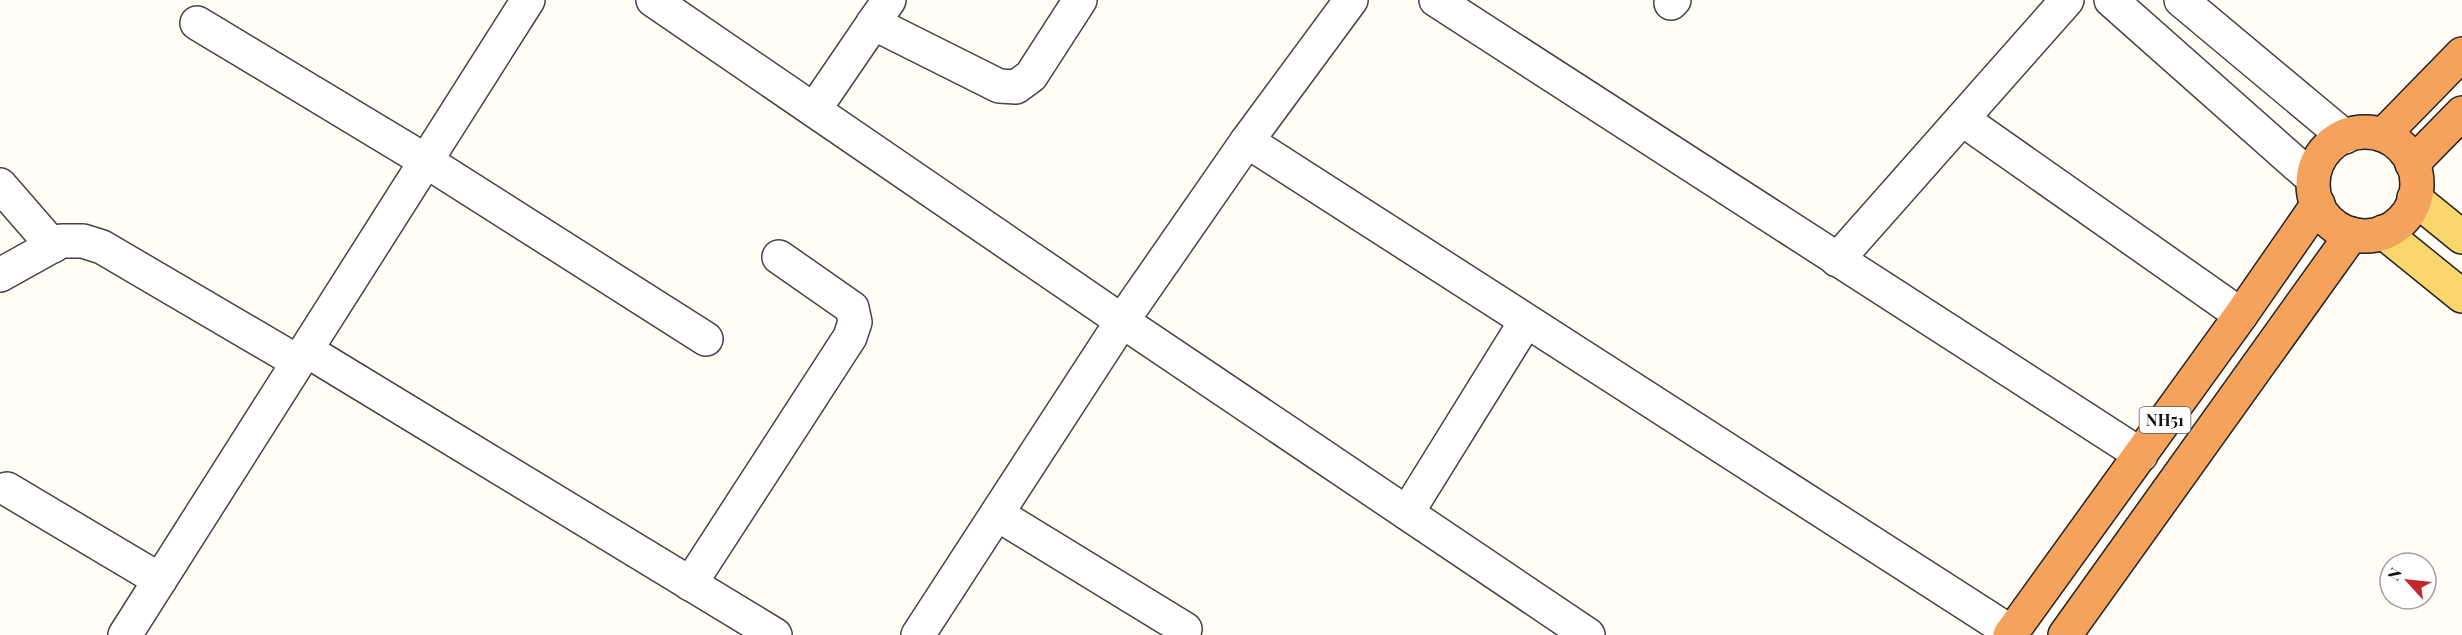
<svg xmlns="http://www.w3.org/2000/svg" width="2462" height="635" font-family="'Playfair Display',serif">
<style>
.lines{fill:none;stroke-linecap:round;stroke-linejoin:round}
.minor-casing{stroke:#444;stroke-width:36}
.major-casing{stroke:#222;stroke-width:36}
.highway-casing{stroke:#222;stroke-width:36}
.minor{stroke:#fff;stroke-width:33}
.major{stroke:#f9d66b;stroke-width:33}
.highway{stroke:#f5a25d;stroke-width:33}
.labels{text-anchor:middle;stroke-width:6;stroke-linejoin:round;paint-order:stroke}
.shield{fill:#fff;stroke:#585858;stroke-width:1.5}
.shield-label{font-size:16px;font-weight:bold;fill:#111}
</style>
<rect width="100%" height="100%" fill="#fffdf5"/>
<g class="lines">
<!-- minor casing -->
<g class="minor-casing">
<g id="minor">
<path d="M653,0L1122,321L1588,635"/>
<path d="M1436,0L2141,455"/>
<path d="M2111,0L2313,179"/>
<path d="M2181,0L2345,137"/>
<path d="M1671,3L1674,0"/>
<path d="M197,23L426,161L706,339"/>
<path d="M873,23L999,86L1016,87L1031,76L1080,0"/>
<path d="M814,110L889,0"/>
<path d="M1962,119L2241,315"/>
<path d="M1247,141L2012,633"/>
<path d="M0,185L53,246"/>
<path d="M1837,260L2067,0"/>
<path d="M0,275L61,241H83L102,247L298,362"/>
<path d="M306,350L775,635"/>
<path d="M7,489L160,580"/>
<path d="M1407,513L1526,321"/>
<path d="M997,514L1185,629"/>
<path d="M690,584L850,337L855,322L852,308L779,257"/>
<path d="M125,635L528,0"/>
<path d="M918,635L1122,321L1247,141L1351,0"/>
</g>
</g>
<!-- major casing -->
<g class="major-casing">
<g id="major">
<path d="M2414,198L2462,237"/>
<path d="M2383,232L2462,296"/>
</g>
</g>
<!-- highway casing -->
<g class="highway-casing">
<g id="highway">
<circle cx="2365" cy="184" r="52"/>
<path d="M2383,135L2462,54"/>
<path d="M2412,164L2462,113"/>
<path d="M2010,635L2241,315L2318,204"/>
<path d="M2065,635L2352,234"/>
</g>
</g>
<!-- minor -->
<use href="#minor" class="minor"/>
<!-- major -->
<use href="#major" class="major"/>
<!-- highway -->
<use href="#highway" class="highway"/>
</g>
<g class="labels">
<!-- shield labels -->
<rect class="shield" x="2139.5" y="407" width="51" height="26" rx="4.5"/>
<g class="shield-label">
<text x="2165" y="426">NH51</text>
</g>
</g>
<!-- north arrow -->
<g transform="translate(2408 581) rotate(297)"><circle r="28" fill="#ffffff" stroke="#a0a0a0" stroke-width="1.5"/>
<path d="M0-4.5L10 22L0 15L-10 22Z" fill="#c4262e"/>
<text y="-9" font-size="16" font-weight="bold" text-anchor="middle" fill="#111111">N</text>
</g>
</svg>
